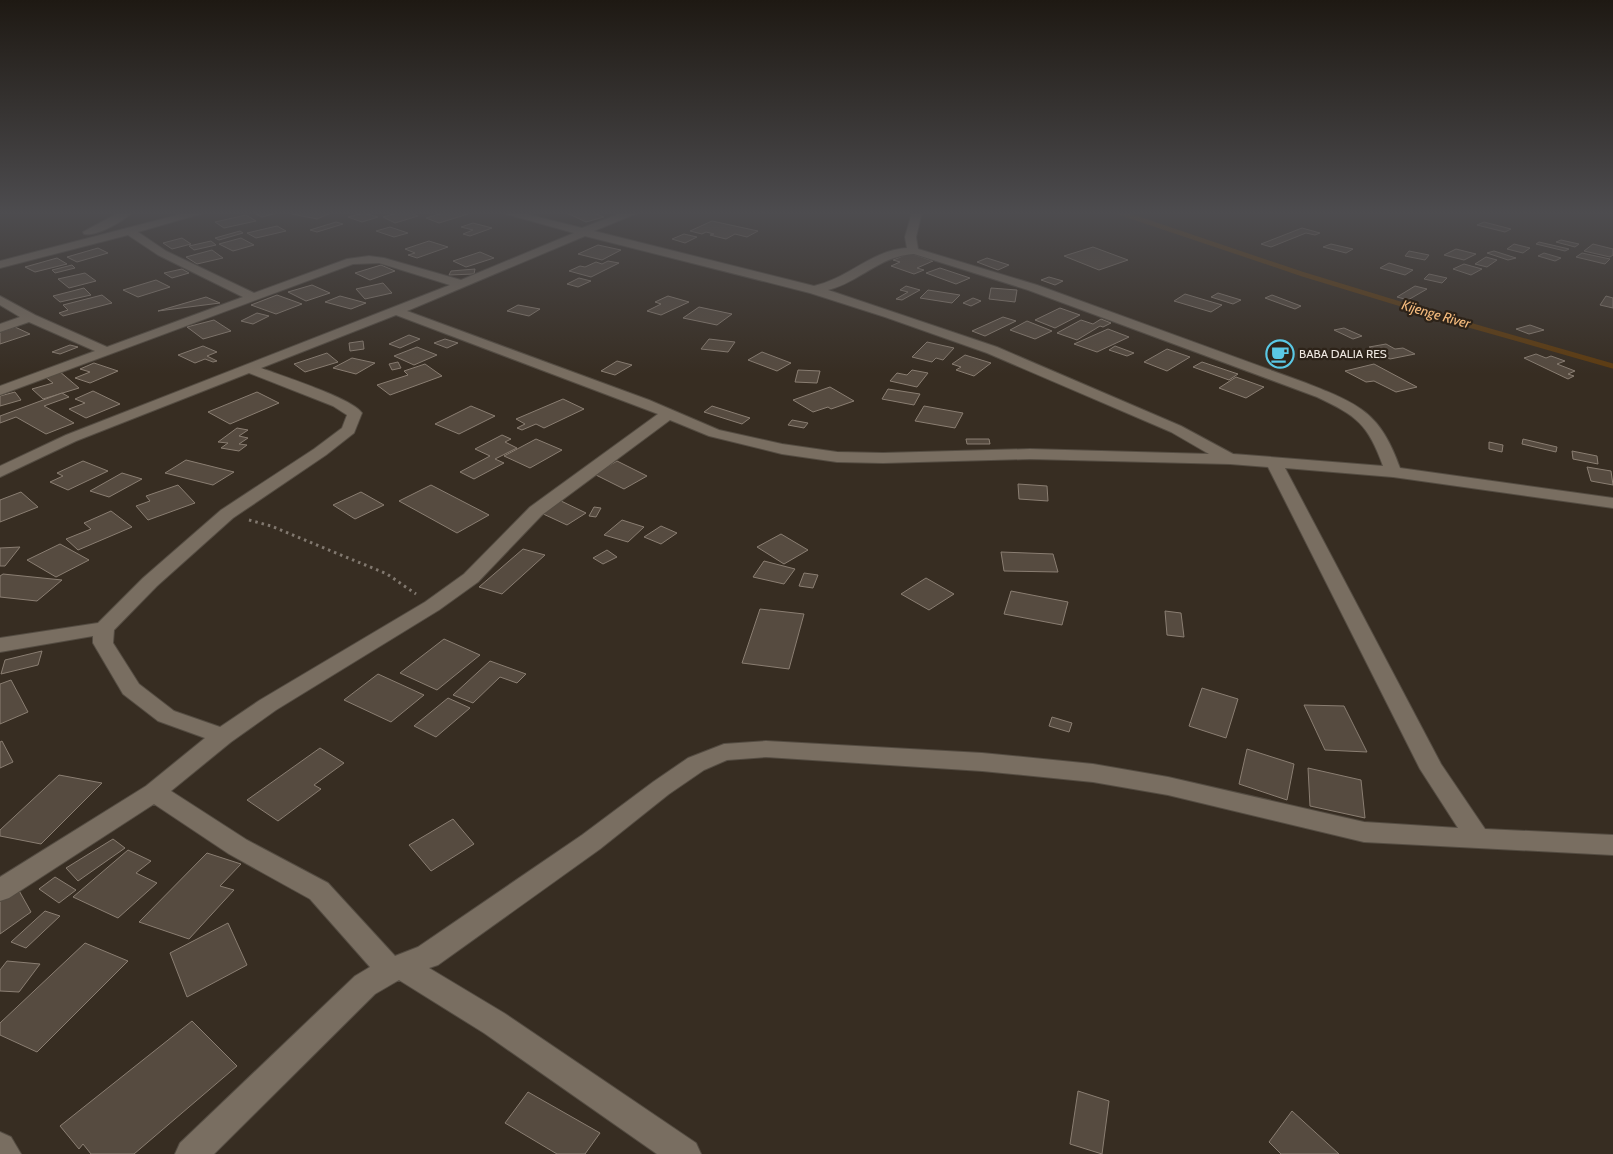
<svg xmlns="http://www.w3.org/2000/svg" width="1613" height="1154" font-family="Cabin,sans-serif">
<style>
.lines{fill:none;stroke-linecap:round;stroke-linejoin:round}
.stream-far1{stroke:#5e3c11;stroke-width:4.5}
.stream{stroke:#5e3c11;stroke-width:5}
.building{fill:#564b40;stroke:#8a7e72}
.minor-casing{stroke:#544c42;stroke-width:2}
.path{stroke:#81786f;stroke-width:3;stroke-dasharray:2.5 4;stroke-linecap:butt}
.minor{fill:#796e61;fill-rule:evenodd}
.labels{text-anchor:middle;stroke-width:4.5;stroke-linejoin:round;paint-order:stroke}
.far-poi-label{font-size:12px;fill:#eee7e0;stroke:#2d2319;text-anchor:start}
.far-water-label{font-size:14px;font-style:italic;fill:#f5bb7d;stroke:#2d2319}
</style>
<rect width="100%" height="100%" fill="#372d22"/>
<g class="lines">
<!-- stream-far1 -->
<path class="stream-far1" d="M1118,212L1302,274L1473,326"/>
<!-- stream -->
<path class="stream" d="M1469,325L1613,366"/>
</g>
<!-- building -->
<g class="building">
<path d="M258,212H281L262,217L254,213Z"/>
<path d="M298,212H333L317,219L292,214Z"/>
<path d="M401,212H408L418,216L395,223L383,217Z"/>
<path d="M446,212H463L468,214L439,223L426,218Z"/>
<path d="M565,212H591L604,217L586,222Z"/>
<path d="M364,213L378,217L362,222L348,217Z"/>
<path d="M246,215L256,221L224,228L215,222Z"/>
<path d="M712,221L758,231L747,237L735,234L726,239L710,235L714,234L706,232L702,234L690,231Z"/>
<path d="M336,222L343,224L317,232L310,230Z"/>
<path d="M1484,222L1511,229L1505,232L1477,225Z"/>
<path d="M473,223L492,228L470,236L463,234L473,230L461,227Z"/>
<path d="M277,226L286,231L256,238L247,233Z"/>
<path d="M390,227L408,233L394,237L376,231Z"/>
<path d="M1302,228L1320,233L1315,235L1306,233L1271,247L1261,244Z"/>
<path d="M240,231L243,233L219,240L215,238Z"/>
<path d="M684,234L697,237L685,243L672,239Z"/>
<path d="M182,238L191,244L172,249L163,243Z"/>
<path d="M241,238L254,245L233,251L219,244Z"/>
<path d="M1561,240L1579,244L1575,247L1556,242Z"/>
<path d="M211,241L216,245L194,250L189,246Z"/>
<path d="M429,241L448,247L417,258L408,255L415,253L405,249Z"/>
<path d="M1539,242L1569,249L1565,251L1536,244Z"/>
<path d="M1331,244L1353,249L1346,253L1323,247Z"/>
<path d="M1514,244L1530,248L1523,253L1507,249Z"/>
<path d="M1593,244L1613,249V255L1610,257L1584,251Z"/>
<path d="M598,245L621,250L602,260L578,254Z"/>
<path d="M1093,247L1128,260L1099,270L1064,256Z"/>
<path d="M98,248L108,253L77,262L67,257Z"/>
<path d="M1456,249L1476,254L1464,260L1444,255Z"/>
<path d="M212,250L223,258L197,264L186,257Z"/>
<path d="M1409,251L1429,255L1425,260L1405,256Z"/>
<path d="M1494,251L1516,258L1508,260L1487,253Z"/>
<path d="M480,252L494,258L466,267L453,261Z"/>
<path d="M910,253L933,261L917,268L924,270L914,274L891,266L900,262L893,260Z"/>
<path d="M1544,253L1561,258L1555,261L1538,256Z"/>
<path d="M1582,253L1610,259L1605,264L1576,257Z"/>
<path d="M1486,257L1497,260L1487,267L1475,264Z"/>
<path d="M57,258L67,264L35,272L25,267Z"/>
<path d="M987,258L1009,265L998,270L977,262Z"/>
<path d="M608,261L619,263L591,277L569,271L580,266L585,267L596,262L602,264Z"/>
<path d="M1389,263L1413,270L1405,275L1380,268Z"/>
<path d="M1464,264L1482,269L1471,275L1453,269Z"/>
<path d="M72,265L75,268L55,273L52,270Z"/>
<path d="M381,265L395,271L370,280L355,273Z"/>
<path d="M940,268L970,278L956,284L926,273Z"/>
<path d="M182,269L189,273L172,278L164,273Z"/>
<path d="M475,269L474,274L449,275L451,271Z"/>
<path d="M85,273L96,281L69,288L58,279Z"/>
<path d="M1429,274L1447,278L1442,283L1424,279Z"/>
<path d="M1049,277L1063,281L1055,285L1041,280Z"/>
<path d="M579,278L591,281L578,287L567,284Z"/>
<path d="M156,280L170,287L138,297L123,290Z"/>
<path d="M383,283L392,293L365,299L356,289Z"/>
<path d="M312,285L330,293L306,301L288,292Z"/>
<path d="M906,286L920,290L902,300L896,299L908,292L900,290Z"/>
<path d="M1415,286L1427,289L1408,300L1397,297Z"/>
<path d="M84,288L91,295L60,302L53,296Z"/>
<path d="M991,288L1017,290L1015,302L989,299Z"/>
<path d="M928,290L960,295L952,303L920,298Z"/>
<path d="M1218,293L1241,300L1233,304L1211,297Z"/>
<path d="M1185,294L1222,305L1211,312L1174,301Z"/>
<path d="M102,295L112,303L63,316L59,313L68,310L63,305Z"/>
<path d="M277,295L302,304L276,314L251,305Z"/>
<path d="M1272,295L1301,306L1295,309L1265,298Z"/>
<path d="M340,296L366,303L351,309L325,302Z"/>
<path d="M668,296L689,302L661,315L647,311L661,304L655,302Z"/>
<path d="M1606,296L1613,298V308L1600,305Z"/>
<path d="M206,297L220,303L158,311Z"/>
<path d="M973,298L981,301L971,306L963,303Z"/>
<path d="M518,305L540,309L529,316L507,311Z"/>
<path d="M699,307L732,314L717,325L683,318Z"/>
<path d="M1060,308L1080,315L1055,328L1035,320Z"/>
<path d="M257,313L269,316L253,324L241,321Z"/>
<path d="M1003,317L1016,321L985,336L972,331Z"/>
<path d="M1101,319L1111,323L1103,327L1100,326L1077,340L1057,333L1081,320L1093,324Z"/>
<path d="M214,320L231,331L203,339L187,327Z"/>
<path d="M1027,321L1052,331L1035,339L1010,330Z"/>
<path d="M1530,325L1544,330L1529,334L1516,329Z"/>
<path d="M15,327L30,334L0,344V332Z"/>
<path d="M1344,328L1362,336L1353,339L1334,330Z"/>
<path d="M1108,329L1129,337L1097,352L1074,344Z"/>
<path d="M409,335L420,339L400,348L389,344Z"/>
<path d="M445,339L458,343L447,348L434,343Z"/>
<path d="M709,339L735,342L728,352L701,349Z"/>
<path d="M363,341L364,349L350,351L349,343Z"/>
<path d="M927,342L954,348L943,360L936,358L932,362L912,357Z"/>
<path d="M1386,344L1395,349L1403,348L1415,354L1390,359L1369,347Z"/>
<path d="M70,345L78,347L60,354L52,352Z"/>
<path d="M203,346L217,352L207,356L217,361L213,362L205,359L195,363L178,355Z"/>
<path d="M1115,346L1134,353L1127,356L1109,350Z"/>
<path d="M417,347L437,355L414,365L394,356Z"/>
<path d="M1167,349L1190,357L1167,371L1144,362Z"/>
<path d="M762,352L791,363L777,371L748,360Z"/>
<path d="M327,353L338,362L305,372L294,364Z"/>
<path d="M1536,354L1546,358L1551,356L1565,361L1557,364L1575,371L1568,374L1574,376L1568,379L1524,358Z"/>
<path d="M965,355L991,363L974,376L956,370L961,367L952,364Z"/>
<path d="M352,358L375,363L356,374L333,368Z"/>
<path d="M617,361L632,365L615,375L601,371Z"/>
<path d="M398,362L401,368L392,370L389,364Z"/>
<path d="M1202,362L1238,374L1229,380L1193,367Z"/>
<path d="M94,363L118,371L90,383L75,378L90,372L80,369Z"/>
<path d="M425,364L442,376L390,395L377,385L408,375L404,371Z"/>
<path d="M1374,364L1417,387L1396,392L1374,381L1366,382L1345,371Z"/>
<path d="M798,370L820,371L817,383L795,382Z"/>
<path d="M912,370L928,373L917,387L890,381L897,373L907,375Z"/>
<path d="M59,371L79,388L43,399L32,389L53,383L44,376Z"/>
<path d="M1236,377L1264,387L1246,398L1219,388Z"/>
<path d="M830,387L854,401L831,409L828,407L813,412L793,400Z"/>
<path d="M888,389L920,394L914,405L882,399Z"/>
<path d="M93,391L120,404L86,418L69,409L85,403L75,399Z"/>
<path d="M15,392L21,400L0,406V396Z"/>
<path d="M257,392L279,403L230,424L208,412Z"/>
<path d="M62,393L69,397L44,406L74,423L46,434L16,417L0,423V416Z"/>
<path d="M563,399L584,409L544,428L536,424L522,430L517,428L525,424L516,419Z"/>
<path d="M471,406L495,416L459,434L435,424Z"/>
<path d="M712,406L750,418L742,424L704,412Z"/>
<path d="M924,406L963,413L955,428L915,421Z"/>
<path d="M792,420L808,423L804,428L788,425Z"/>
<path d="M237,428L248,430L239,436L248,438L239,444L247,445L239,451L221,448L228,443L218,442Z"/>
<path d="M502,435L511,439L505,442L517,448L495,459L504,463L474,479L460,472L490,456L475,449Z"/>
<path d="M536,439L562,450L530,468L504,456Z"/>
<path d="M966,439H989L990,444H967Z"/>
<path d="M1523,439L1557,447L1556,452L1522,444Z"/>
<path d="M1489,442L1503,445L1502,452L1489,449Z"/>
<path d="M1572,451L1597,456L1598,464L1573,459Z"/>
<path d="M186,460L234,472L213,485L165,473Z"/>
<path d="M83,461L108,471L68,490L50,482L63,476L57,473Z"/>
<path d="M617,461L647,476L624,489L594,474Z"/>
<path d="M1587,467L1611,471L1613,485L1591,481Z"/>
<path d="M122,473L142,479L109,497L90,491Z"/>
<path d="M1018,484L1047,486L1048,501L1019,499Z"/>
<path d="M178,485L195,503L148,520L136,506L150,501L146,496Z"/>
<path d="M431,485L489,515L457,533L399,501Z"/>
<path d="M21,492L38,507L0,522V500Z"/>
<path d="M361,492L384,505L355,519L333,505Z"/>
<path d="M559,500L586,513L567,525L539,512Z"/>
<path d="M594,507L601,508L596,517L589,516Z"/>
<path d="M111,511L132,527L78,550L66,539L91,529L84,523Z"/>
<path d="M622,520L644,527L628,542L604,535Z"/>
<path d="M661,526L677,533L661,544L644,537Z"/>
<path d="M781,534L808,550L784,564L757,547Z"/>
<path d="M60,544L89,560L56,577L27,560Z"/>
<path d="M20,547L5,566H0V548Z"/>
<path d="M523,549L545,555L502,594L479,587Z"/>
<path d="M607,550L617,557L603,564L593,558Z"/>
<path d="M1001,552L1053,554L1058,572L1004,571Z"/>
<path d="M764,561L795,569L784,584L753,577Z"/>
<path d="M804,573L818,575L813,588L799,586Z"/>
<path d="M3,574L62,580L37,601L0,597V576Z"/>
<path d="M926,578L954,594L929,610L901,594Z"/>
<path d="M1011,591L1068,602L1062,625L1004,614Z"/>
<path d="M760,609L804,614L789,669L742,663Z"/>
<path d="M1165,611L1181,613L1184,637L1167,635Z"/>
<path d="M444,639L480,655L437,690L400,673Z"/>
<path d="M42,651L38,665L1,674L5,660Z"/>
<path d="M490,661L526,674L517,683L500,677L473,703L453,695Z"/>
<path d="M378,674L424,695L391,722L344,700Z"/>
<path d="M11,680L28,712L0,724V684Z"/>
<path d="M1202,688L1238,699L1226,738L1189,726Z"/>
<path d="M448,698L470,708L436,737L414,726Z"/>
<path d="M1304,705L1344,706L1367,752L1325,750Z"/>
<path d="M1052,717L1072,723L1069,732L1049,726Z"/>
<path d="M2,741L13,762L0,768V742Z"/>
<path d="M320,748L344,763L314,785L321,789L278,821L247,800Z"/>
<path d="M1247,749L1294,764L1287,800L1239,784Z"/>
<path d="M1308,768L1361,780L1365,818L1310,806Z"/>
<path d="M59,775L102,783L41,844L0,836V830Z"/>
<path d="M453,819L474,844L431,871L409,845Z"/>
<path d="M113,839L125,848L78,881L66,868Z"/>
<path d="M128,850L151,861L136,873L157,883L118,918L73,897Z"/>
<path d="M207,853L241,864L220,886L234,890L189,939L139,922Z"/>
<path d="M55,877L76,890L59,903L39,889Z"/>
<path d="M17,887L31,912L0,934V898Z"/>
<path d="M45,911L60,916L26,948L11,942Z"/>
<path d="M228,923L247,965L187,997L170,953Z"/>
<path d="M85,943L128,961L37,1052L0,1035V1023Z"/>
<path d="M7,961L40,964L19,992L0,991V970Z"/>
<path d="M192,1021L237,1066L134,1154H91L83,1144L79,1149L60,1126Z"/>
<path d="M1078,1091L1109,1101L1102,1154L1070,1144Z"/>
<path d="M528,1092L600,1133L585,1154H557L505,1123Z"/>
<path d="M1292,1111L1339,1154H1281L1269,1142Z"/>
</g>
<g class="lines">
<!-- minor casing -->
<g class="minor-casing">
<g id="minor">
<path d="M120,212H132C124,221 96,237 84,234L83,232Z"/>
<path d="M189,212H207L138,232L166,251L254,293L347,259L369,256L384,258L461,280L574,233L499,212H518L582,228L624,212H640L594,231L814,286C849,278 872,250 907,248L905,237L912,212H922L916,237L918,249L1037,285L1306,383C1359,404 1380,412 1400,468L1613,498V508L1393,477L1285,468L1441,764L1485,829L1613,835V855L1364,842L1168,795L1093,782L982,771L766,757L727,760L704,770L669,794L600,849L438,965L429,968L504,1013L696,1143L701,1154H657L484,1033L399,980L375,994L214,1154H175L180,1143L355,976L370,967L310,899L229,854L154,804L9,898L0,901V877L146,786L205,738L158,721L123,694L93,643V636L0,652V638L98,623L143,578L221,510L314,449L342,428L347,415L333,406L249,373L76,441L0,477V466L66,435L450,285L379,263L353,264L0,395V386L95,351L29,322L0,332V324L20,317L0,305V296L35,315L107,347L243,297L158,255L128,235L0,268V261ZM585,236L810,293L885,317L987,353L1171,432L1209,454L1030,449L883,453L837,452L782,444L719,430L649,400L407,311ZM914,254L1028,290L1317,397C1357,416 1368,424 1383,466L1233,454L1181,426L997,347L828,290C860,282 879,256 914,254ZM396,315L658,414L530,507L464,574L425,602L260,700L220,727L174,711L139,684L113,643L114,630L157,586L233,518L326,455L354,433L362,413C352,398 282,376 261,368ZM670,420L709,436L782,454L837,462L883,463L1030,459L1230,464L1268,467L1420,769L1458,828L1364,822L1168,777L1093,764L982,753L766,741L724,744L688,758L653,782L582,835L418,947L395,956L328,883L247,840L171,791L231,742L276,710L439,610L478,582L542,515Z"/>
<path d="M0,1132L11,1137L21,1154H0Z"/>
</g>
</g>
<!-- path -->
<path class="path" d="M249,520L271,526L387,574L416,594"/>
<!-- minor -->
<use href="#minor" class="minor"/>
</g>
<!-- sky -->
<linearGradient id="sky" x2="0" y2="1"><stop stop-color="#1e1913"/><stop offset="0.57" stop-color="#4d4c4f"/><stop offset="1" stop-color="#4d4c4f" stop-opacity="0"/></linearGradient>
<rect width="1613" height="374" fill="url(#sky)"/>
<!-- icons -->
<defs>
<g id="cafe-ring" transform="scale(1.4375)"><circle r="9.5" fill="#2d2319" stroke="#5ac8e5" stroke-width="1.5"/><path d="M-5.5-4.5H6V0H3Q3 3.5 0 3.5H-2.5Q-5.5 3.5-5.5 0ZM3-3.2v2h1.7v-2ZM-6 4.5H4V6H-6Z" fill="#5ac8e5"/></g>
</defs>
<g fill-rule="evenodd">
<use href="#cafe-ring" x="1280" y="354"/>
</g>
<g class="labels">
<!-- far-poi labels -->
<g class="far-poi-label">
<text x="1299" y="358">BABA DALIA RES</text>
</g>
<!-- far-water labels -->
<g class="far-water-label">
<text transform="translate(1436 314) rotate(16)" y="5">Kijenge River</text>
</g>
</g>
</svg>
